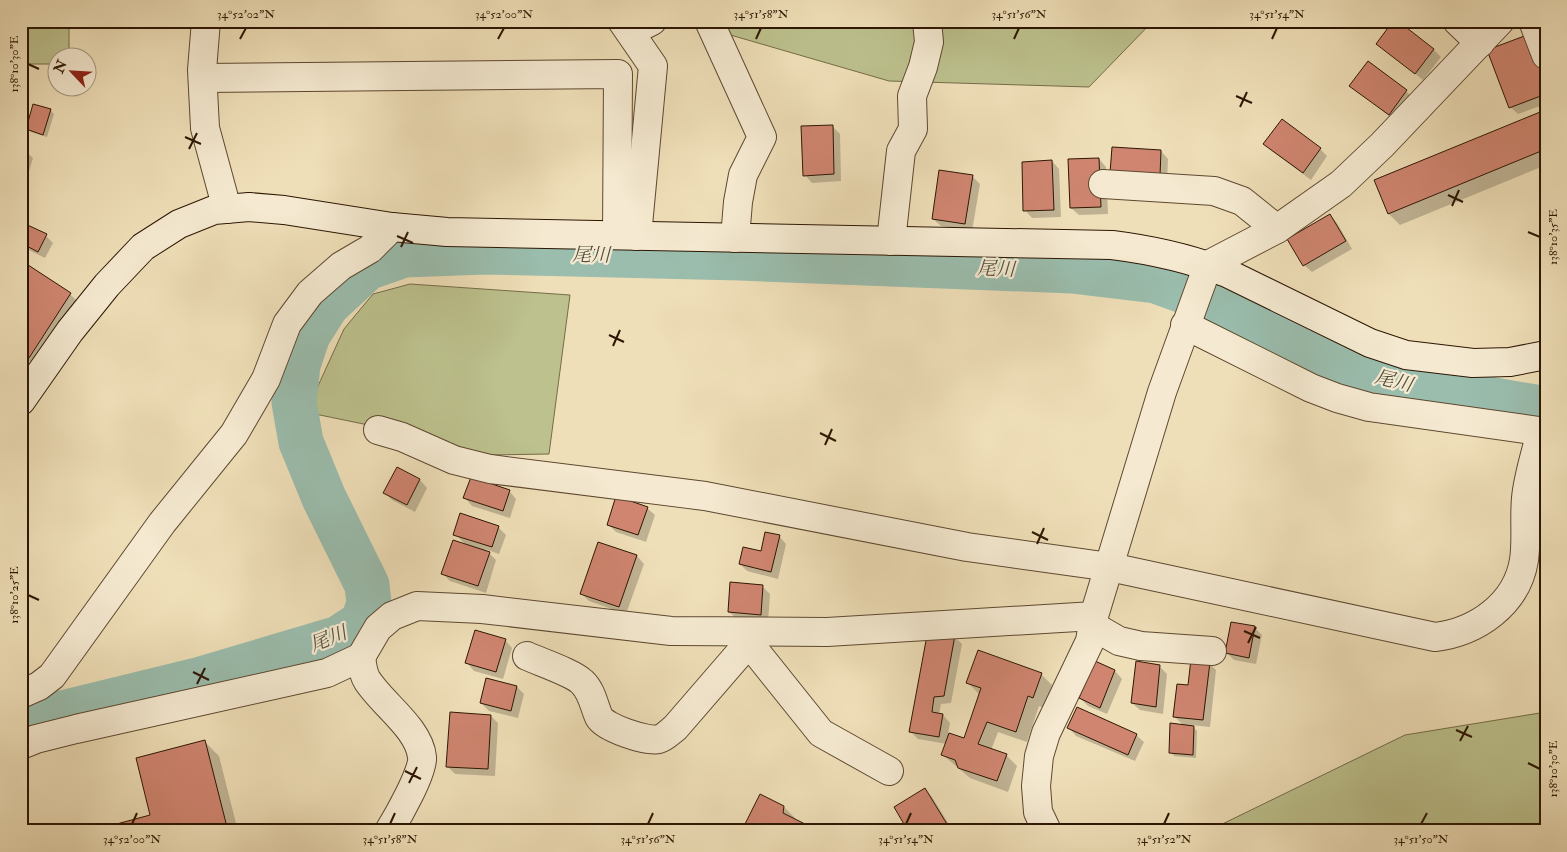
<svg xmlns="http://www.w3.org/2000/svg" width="1567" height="852" font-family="'IM FELL Double Pica','Noto Serif JP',serif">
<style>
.green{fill:#bcc18d;stroke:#746c48}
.shadow{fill:#0003}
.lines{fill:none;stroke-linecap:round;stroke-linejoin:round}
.river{stroke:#9abdad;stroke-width:45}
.building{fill:#cf8570;stroke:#2d1603}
.street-casing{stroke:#5e4830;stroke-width:30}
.secondary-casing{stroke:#2d1603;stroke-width:30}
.street{stroke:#f5ead1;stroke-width:28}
.secondary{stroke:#f5ead1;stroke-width:28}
.ticks{fill:none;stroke:#2d1603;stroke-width:2}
.labels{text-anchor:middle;stroke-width:4.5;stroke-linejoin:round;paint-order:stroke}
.water-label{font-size:19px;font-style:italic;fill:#53503e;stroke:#f5ead1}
.neatline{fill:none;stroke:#2d1603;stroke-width:2}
.ticks-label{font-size:12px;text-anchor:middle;fill:#2d1603}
</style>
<rect width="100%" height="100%" fill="#efdfb8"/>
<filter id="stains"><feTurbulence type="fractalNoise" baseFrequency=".004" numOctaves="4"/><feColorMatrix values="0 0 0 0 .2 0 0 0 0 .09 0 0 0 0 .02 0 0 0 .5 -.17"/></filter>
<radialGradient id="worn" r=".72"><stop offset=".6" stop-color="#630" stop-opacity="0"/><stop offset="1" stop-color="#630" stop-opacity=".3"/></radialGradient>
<!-- green -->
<g class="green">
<path d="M21,21H69V57L58,58L57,64H21Z"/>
<path d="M721,21H1153L1089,87L889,81L727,34Z"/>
<path d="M410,284L570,295L549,454L489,455L412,434L315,414L312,399L344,329L373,294Z"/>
<path d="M1546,712V831H1208L1405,735Z"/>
</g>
<!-- shadow -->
<g class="shadow">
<path d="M1378,44L1433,49L1441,57L1423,80Z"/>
<path d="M1534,44L1546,75V104L1518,114L1510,107Z"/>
<path d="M1351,86L1406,91L1413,98L1397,122Z"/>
<path d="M21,103L26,107L21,122Z"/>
<path d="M50,110L54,114L47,137L31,132L27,129Z"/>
<path d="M1545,111L1546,165L1400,225L1389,214L1376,181Z"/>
<path d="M832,126L840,134L841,181L812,183L805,175Z"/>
<path d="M1265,144L1320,149L1327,156L1311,180L1272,151Z"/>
<path d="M21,150L25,151L33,158L26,181L21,180Z"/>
<path d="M1161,151L1168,159L1167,183L1119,180Z"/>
<path d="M1099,159L1106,167L1108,214L1079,215L1071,208Z"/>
<path d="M1052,161L1059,169L1061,217L1032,218L1025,210Z"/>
<path d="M972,176L980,184L972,231L941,226L933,219Z"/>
<path d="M1330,215L1337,223L1352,249L1312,272L1304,265Z"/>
<path d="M21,223L46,236L53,243L45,258L21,246Z"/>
<path d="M22,262L70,294L81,305L40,368L21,356Z"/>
<path d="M397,469L420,480L427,488L415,512L392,500L385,493Z"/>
<path d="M509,491L516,499L510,518L472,506L465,498Z"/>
<path d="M647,508L655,515L646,542L616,532L609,525Z"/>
<path d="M498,527L506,535L499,554L485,549L496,560L486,593L450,581L443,574L466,545L455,534Z"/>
<path d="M779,536L786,544L778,579L747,571L740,564L762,552Z"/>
<path d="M637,556L644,564L626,614L589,601L581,593Z"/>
<path d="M762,586L770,594L768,622L737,619L729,612Z"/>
<path d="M1254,627L1262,635L1256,664L1234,660L1227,653Z"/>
<path d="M954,636L962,644L951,703L941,704L939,715H943L950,723L948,734L964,740L979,694L968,683L1041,674L1052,685L1044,708L1039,706L1027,742L998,732L991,750L1006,755L1017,766L1008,792L970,778L943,755L947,744L918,739L910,731Z"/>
<path d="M505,640L512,648L503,679L474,671L467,663Z"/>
<path d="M1095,663L1115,671L1122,679L1107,714L1088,706L1080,698Z"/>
<path d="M1209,663L1216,670L1210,727L1191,725L1197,731L1196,758L1174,756L1171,752L1184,726L1174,716L1189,687Z"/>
<path d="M1159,666L1167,674L1163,714L1140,710L1132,703Z"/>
<path d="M517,687L524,694L518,718L489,711L481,703Z"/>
<path d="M491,716L498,723L495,776L455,774L447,766Z"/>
<path d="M1069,728L1136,735L1144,742L1135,761L1076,736Z"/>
<path d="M205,742L219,756L238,831H116L152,816Z"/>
<path d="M925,789L932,797L953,831H910Z"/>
<path d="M784,807L795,818L794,820L816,831L744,830Z"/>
</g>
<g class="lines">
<!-- river -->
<path class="river" d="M21,723L201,679L339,638L363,622L369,603L367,585L324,498L301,442L294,402L298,365L308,335L327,305L367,268L404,255L485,252L740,258L1072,271L1156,281L1214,302L1274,336L1341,367L1426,388L1546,409"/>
</g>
<!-- building -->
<g class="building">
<path d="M1393,21H1398L1434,49L1415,74L1376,44Z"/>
<path d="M1527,35L1546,85V94L1509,108L1487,50Z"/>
<path d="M1368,61L1407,90L1389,115L1349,86Z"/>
<path d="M33,104L51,109L43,135L26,129Z"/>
<path d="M1545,110L1546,149L1388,214L1374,180Z"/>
<path d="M1282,119L1321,148L1303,173L1263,144Z"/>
<path d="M833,125L834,174L803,176L801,126Z"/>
<path d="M1112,147L1161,150L1160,176L1110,173Z"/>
<path d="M21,148L26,150L21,165Z"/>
<path d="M1099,158L1101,207L1070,208L1068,159Z"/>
<path d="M1052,160L1054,210L1023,211L1022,162Z"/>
<path d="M939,170L973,175L965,224L932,219Z"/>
<path d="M1330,214L1346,241L1303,266L1287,239Z"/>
<path d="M21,222L47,234L38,252L21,243Z"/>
<path d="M22,261L71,293L29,358L21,353Z"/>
<path d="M397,467L420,479L407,505L383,493Z"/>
<path d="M471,477L510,490L503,511L463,498Z"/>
<path d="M616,496L648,507L638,535L607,525Z"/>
<path d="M460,513L499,526L492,547L453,535Z"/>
<path d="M765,532L780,535L771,572L739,564L743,547L761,551Z"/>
<path d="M453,540L490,552L478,586L441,574Z"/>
<path d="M598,542L637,555L619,607L580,594Z"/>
<path d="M730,582L763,585L761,615L728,612Z"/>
<path d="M1231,622L1255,626L1249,658L1225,653Z"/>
<path d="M475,630L506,639L496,672L465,663Z"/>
<path d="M928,630L955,635L944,696L934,697L932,712L943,714L939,737L909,732Z"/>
<path d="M978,650L1042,673L1033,698L1028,696L1016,732L987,722L978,744L1007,754L997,781L958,768L955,760L941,755L949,733L964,738L981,688L966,683Z"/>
<path d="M1191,659L1210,662L1203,720L1173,717L1177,684L1188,685Z"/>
<path d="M1095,661L1115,670L1100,708L1079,698Z"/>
<path d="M1136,661L1160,665L1156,707L1131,703Z"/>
<path d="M486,678L517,686L511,711L480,703Z"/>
<path d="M1077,707L1137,734L1128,755L1067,728Z"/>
<path d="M450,712L491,715L488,769L446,767Z"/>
<path d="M1170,723L1194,726L1193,755L1169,753Z"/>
<path d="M205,740L228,831H114L113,825L150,815L136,758Z"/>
<path d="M925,788L950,829L947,831H908L894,807Z"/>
<path d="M760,794L784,806L783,813L819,831L742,830Z"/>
</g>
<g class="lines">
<!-- street casing -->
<g class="street-casing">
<g id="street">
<path d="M206,21L202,70L205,128L227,209"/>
<path d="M622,21L653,66L637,236"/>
<path d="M709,21L762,137L743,175L738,202L735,238"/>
<path d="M1457,21L1480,43"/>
<path d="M1533,21L1546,55"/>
<path d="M630,32L652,21"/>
<path d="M203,78L618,74L617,235"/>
<path d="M1103,184L1214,191L1242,201L1277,229"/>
<path d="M891,241L901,151L913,129L912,96L923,67L929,42L927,21"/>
<path d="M1185,325L1311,388L1337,398L1369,407L1546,432"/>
<path d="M378,430L402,437L454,460L490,469L705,496L967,547L1110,567L1435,637C1477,632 1517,604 1524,560C1527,540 1524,519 1526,498C1528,476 1536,453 1541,431"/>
<path d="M1093,626L1119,641L1141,646L1212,651"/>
<path d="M749,643L821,733L889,771"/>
<path d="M527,656C540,662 573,673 582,682C592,691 594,706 599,717C605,728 647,742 659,739C664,738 671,731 675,728L758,632"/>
<path d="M361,657C362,664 363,674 367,680C382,704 419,728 422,757C424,771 397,818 389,831"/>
<path d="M21,694L39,686L52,676L162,523L234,434L266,379L287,324L310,293L341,266L370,249L392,227"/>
<path d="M21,745L36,739L76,729L327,673L361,657L378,628L392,616L417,606L482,609L671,631L827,632L1094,616L1162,392L1208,265L1277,229L1341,184L1382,145L1500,21"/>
<path d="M1047,831L1038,812L1036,786L1039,756L1046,733L1090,641L1094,616"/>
</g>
</g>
<!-- secondary casing -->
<g class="secondary-casing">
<path id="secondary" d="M21,401L70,331L107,285L143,247L179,224L214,210L249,207L284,210L392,227L447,232L1112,245C1152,250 1189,258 1227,273L1370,343L1406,355L1473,363L1510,362L1546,355"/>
</g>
<!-- street -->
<use href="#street" class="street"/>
<!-- secondary -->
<use href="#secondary" class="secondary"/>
</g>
<!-- ticks -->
<path class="ticks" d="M240,39L246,28M498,39L504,28M756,39L761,28M1014,39L1019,28M1272,39L1277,28M28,64L39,69M1236,96L1252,103M1240,107L1247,92M185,137L201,144M189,149L197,133M1448,195L1463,202M1452,206L1459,190M1528,232L1540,237M397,236L413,243M401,247L408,232M609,335L624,342M613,346L620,330M820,433L836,441M825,445L832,429M1032,532L1048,540M1037,544L1044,528M28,595L39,600M1244,631L1260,638M1248,643L1256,627M193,672L209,680M197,684L205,668M1456,730L1472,737M1460,741L1468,726M1528,763L1540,769M405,771L421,779M409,783L417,767M132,824L137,813M390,824L395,813M648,824L653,813M906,824L911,813M1164,824L1169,813M1421,824L1427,813"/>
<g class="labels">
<!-- water labels -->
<g class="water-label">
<text transform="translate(591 254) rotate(1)" y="7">尾川</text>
<text transform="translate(996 268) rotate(2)" y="7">尾川</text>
<text transform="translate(1394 380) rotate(14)" y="7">尾川</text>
<text transform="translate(328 638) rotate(-22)" y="7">尾川</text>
</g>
</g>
<!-- margin -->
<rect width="1567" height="852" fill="none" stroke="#efdfb8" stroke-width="55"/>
<!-- north arrow -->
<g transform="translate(72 72) rotate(295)"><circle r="24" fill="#f5ead1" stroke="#a5957f"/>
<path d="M0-4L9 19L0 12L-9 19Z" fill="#8f2418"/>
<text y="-8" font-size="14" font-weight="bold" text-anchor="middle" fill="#2d1603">N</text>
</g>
<rect x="28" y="28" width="1512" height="796" class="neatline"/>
<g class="ticks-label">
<text x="246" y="18">34°52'02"N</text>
<text x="504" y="18">34°52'00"N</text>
<text x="761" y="18">34°51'58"N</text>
<text x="1019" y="18">34°51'56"N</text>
<text x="1277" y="18">34°51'54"N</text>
<text transform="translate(14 64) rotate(-90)" y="4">138°10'30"E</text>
<text transform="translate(1553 237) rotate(-90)" y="4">138°10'35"E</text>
<text transform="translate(14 595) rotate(-90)" y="4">138°10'25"E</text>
<text transform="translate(1553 769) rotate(-90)" y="4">138°10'30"E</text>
<text x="132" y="843">34°52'00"N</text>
<text x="390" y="843">34°51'58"N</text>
<text x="648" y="843">34°51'56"N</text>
<text x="906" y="843">34°51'54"N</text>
<text x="1164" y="843">34°51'52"N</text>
<text x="1421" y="843">34°51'50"N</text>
</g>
<rect width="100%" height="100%" filter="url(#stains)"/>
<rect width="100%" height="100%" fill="url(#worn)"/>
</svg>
